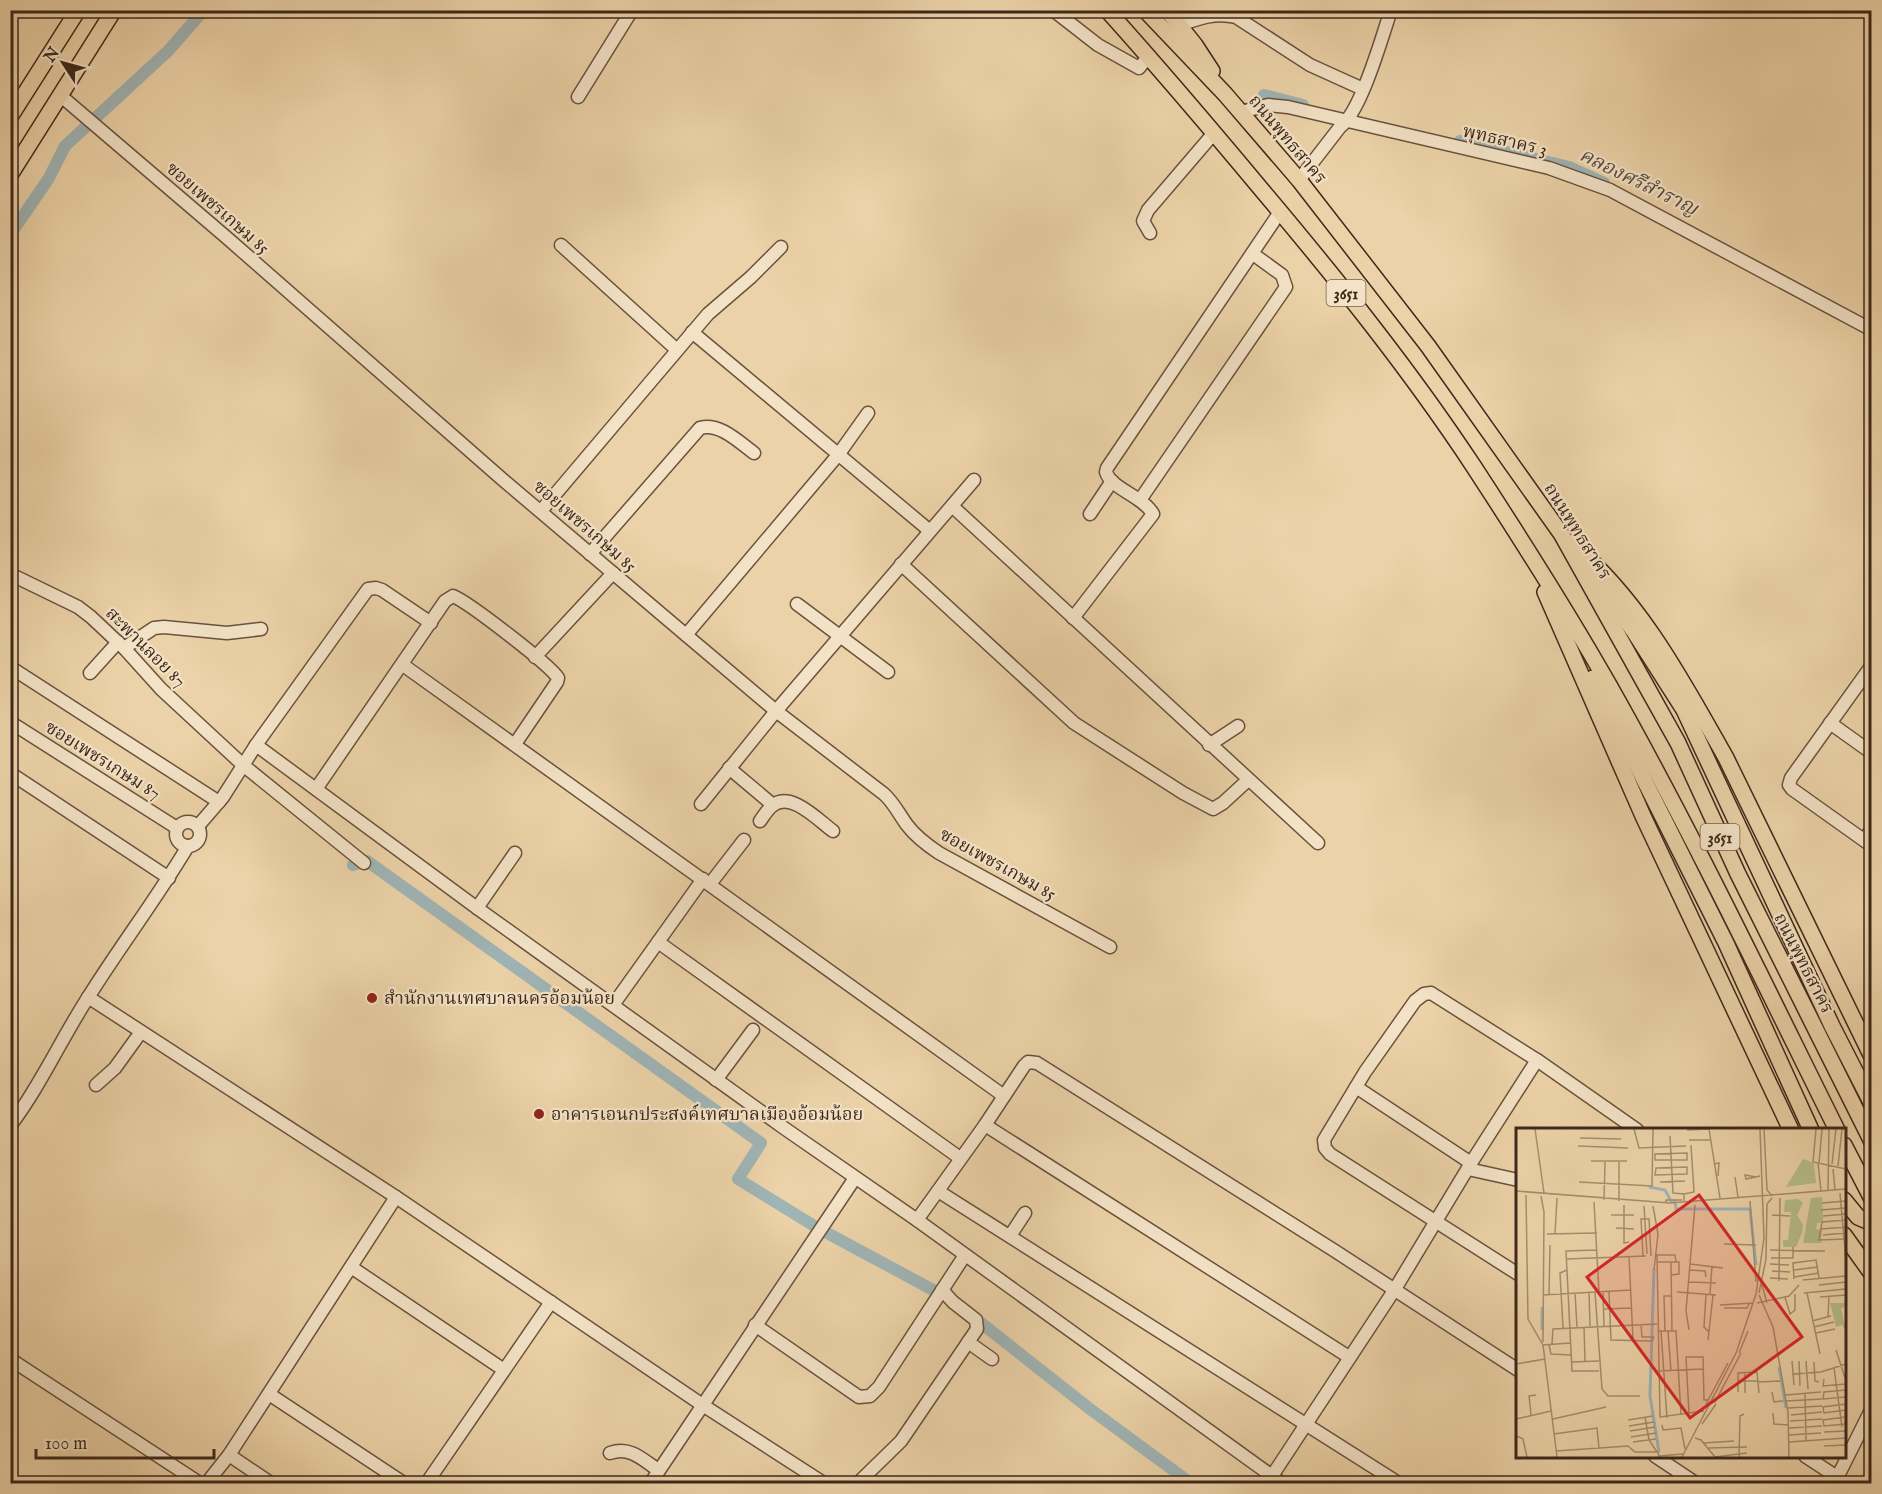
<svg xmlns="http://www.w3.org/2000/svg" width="1882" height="1494" font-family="'IM FELL English','Noto Serif Thai',serif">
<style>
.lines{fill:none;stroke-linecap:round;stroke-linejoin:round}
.canal{stroke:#9fb4b5;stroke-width:12}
.minor-casing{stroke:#69523e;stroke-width:15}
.major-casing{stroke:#3d281a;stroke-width:18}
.minor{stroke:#f3e2c6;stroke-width:12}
.major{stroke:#ecd2a8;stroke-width:15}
.poi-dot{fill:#8f2418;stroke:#f3e2c6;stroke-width:2}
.labels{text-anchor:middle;stroke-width:4.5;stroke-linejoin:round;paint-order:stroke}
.shield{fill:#f3e2c6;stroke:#74604e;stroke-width:1.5}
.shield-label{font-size:16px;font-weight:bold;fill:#3d281a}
.street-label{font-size:18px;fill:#3d281a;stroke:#f3e2c6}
.poi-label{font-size:18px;fill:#3d281a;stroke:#f3e2c6;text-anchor:start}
.water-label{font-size:20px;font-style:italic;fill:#564b41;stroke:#f3e2c6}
.inset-river{fill:none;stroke:#9fb4b5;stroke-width:3}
.inset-road{fill:none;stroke:#a68e6f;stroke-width:1.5}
.view{fill:#d62828;fill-opacity:0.15;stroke:#d62828;stroke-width:3}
.inset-edge{fill:none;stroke:#3d281a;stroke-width:3}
</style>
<rect width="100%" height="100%" fill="#ecd2a8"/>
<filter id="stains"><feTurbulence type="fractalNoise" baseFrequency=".00333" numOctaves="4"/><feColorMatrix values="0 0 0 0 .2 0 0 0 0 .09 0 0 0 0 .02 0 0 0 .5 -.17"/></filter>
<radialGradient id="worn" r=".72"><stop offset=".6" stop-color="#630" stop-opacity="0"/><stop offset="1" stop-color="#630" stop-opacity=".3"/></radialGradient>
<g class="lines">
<!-- canal -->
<g class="canal">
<path d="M1264,95L1303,105"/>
<path d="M1460,141L1569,167L1604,183"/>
<path d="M10,235L49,178L65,146L168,51L204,10"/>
<path d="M353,865L367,861L761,1143L738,1179L816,1227L948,1298"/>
<path d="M971,1315L1090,1409L1192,1484"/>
</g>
<!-- minor casing -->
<g class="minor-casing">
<g id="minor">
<path d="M1053,10L1098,45L1139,68L1148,57"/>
<path d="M1180,25C1199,18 1216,12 1236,17L1310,65L1363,89"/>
<path d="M61,96L226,237L502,479L686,635L776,711L884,794C894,803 899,814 907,825C916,837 927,845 939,853L1110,947"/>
<path d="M578,97L632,10"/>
<path d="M1241,112L1268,105L1288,107L1549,168L1610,190L1872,330"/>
<path d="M1299,180L1340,127C1361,112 1382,37 1391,10"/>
<path d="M1150,233L1143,221L1148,210L1214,133"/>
<path d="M561,245L677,350"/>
<path d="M692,332L930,531"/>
<path d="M1140,500L1286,287L1282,275L1253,254"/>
<path d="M952,506L1318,843"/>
<path d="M541,511L708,314L751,277L781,247"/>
<path d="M1090,514L1112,481"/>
<path d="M590,554L700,428C719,422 739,442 754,453"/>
<path d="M901,564L1074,723L1183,793L1213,809L1223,803L1248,780"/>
<path d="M10,574L78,607L91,617L124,648L161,689L243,765L364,863"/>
<path d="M797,604L888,672"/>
<path d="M1073,618L1153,514C1143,496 1111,489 1106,472L1107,468L1280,212"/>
<path d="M686,635L838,455L868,413"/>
<path d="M124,648L154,628L164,627L227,633L261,629"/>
<path d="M535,657L613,573"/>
<path d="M403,665L1004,1096"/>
<path d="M1872,665L1791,778L1789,785L1792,789L1872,846"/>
<path d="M10,667L219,802"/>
<path d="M90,673L118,642"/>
<path d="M10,722L177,828"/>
<path d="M1830,723L1872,753"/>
<path d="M256,745L477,908L784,1128L917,1220L1283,1484"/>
<path d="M1209,745L1238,726"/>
<path d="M729,768L773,805"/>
<path d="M10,773L169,878"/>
<path d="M316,789L445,601L453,596C468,602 549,664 558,678L557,682L515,744"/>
<path d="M701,804L776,711L974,480"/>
<path d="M760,821C763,817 767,810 772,806C790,790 818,820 833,831"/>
<circle cx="188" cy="834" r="12"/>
<path d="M198,826L223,797L256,745L368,589L376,588L382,590L431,623"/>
<path d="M1864,840L1872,829"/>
<path d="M703,879L658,942L960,1158"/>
<path d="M710,884L744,840"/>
<path d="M477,908L515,853"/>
<path d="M88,997L396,1197L701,1404L825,1484"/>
<path d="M613,1005L658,942"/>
<path d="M716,1080L753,1030"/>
<path d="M96,1085L115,1068L141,1032"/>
<path d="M1356,1087L1471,1163"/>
<path d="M985,1125L1349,1357"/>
<path d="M10,1126C41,1085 61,1039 89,996C121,945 157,898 188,846"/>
<path d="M1468,1169L1518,1180"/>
<path d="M938,1191L1400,1484"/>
<path d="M917,1220L985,1125L1024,1066L1028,1062L1037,1063L1335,1251L1518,1370"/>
<path d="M1010,1236L1025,1213"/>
<path d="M351,1267L504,1370"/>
<path d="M1518,1274L1330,1154L1325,1148L1324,1140L1365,1072L1415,1001L1424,994L1431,993L1537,1060L1637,1130"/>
<path d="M755,1325L859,1397L870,1396L879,1387L965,1255"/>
<path d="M968,1342L992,1359"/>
<path d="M10,1359L201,1484"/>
<path d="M269,1394L405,1484"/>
<path d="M610,1453C630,1446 642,1459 658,1470"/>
<path d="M229,1455L272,1484"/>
<path d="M1655,1456L1697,1484"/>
<path d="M1805,1456L1837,1477"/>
<path d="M1272,1476L1395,1289L1471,1163L1537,1060"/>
<path d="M206,1484L229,1455L396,1197"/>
<path d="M426,1484L551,1302"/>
<path d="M650,1484L855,1178"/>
<path d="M857,1484L901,1441L977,1329L976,1320L953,1302L942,1290"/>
<path d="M1834,1484L1872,1408"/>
</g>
</g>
<!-- major casing -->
<g class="major-casing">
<g id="major">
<path d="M1107,10C1160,69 1211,129 1261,189C1336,278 1410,370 1474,467C1521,539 1567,611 1609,685C1691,830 1763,981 1837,1130"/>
<path d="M1145,10L1225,94L1299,180L1428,346L1562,535L1678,743L1738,874L1872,1142"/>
<path d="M1167,10L1195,45L1212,71"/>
<path d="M10,117L78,10"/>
<path d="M10,175L114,10"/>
<path d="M1571,543C1640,600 1683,682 1726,758L1872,1057"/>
<path d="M1592,573L1633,630L1684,710L1832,1026L1872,1104"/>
<path d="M1545,592L1643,816L1791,1130"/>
<path d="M1593,678L1726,943L1811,1130"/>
<path d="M1844,1145L1872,1199"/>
<path d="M1844,1200L1858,1217L1872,1223"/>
<path d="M1844,1235L1872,1274"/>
</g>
</g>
<!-- minor -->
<use href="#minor" class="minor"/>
<!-- major -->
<use href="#major" class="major"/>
</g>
<!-- markers -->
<g class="poi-dot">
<circle cx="372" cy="998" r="6"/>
<circle cx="539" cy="1114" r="6"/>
</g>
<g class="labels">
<!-- shield labels -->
<g class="shield">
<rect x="1326.5" y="280" width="39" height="26" rx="4.5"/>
<rect x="1700.5" y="824" width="39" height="26" rx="4.5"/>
</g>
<g class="shield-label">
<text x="1346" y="299">3651</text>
<text x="1720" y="843">3651</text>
</g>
<!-- street labels -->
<g class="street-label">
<text transform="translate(1288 139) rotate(50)" y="6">ถนนพุทธสาคร</text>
<text transform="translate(1505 140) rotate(13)" y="6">พุทธสาคร 3</text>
<text transform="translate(218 208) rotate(41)" y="6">ซอยเพชรเกษม 85</text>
<text transform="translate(585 526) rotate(41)" y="6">ซอยเพชรเกษม 85</text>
<text transform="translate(1578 531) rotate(58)" y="6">ถนนพุทธสาคร</text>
<text transform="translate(146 647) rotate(45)" y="6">สะพานลอย 87</text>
<text transform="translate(103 760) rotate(32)" y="6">ซอยเพชรเกษม 87</text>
<text transform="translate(998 864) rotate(29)" y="6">ซอยเพชรเกษม 85</text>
<text transform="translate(1804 963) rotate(63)" y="6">ถนนพุทธสาคร</text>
</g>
<!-- poi labels -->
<g class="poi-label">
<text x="384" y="1004">สำนักงานเทศบาลนครอ้อมน้อย</text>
<text x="551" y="1120">อาคารเอนกประสงค์เทศบาลเมืองอ้อมน้อย</text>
</g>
<!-- water labels -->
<g class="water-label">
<text transform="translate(1639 181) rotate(26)" y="7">คลองศรีสำราญ</text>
</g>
</g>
<!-- overview -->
<g transform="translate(1516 1128)">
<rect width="330" height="330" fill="#ecd2a8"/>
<path d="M287,31L298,35L300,55L270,59ZM306,69L307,94L301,95L300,101L306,102L305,115H287L295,70ZM282,71L287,75L281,87L287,97L286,105L280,119H267V112H272L275,84H268L269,72Z" fill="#b6bd89"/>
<path d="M314,175H330V179L325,180L330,203L326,197L320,199Z" fill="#b6bd89"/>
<path class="inset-river" d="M133,59L149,62L155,73H159L160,81H234L240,137M138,141L134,268L143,324M26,179V202M263,239L270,280"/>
<path class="inset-road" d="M19,1L28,65M118,1L123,20L170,18M193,1L204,70M248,1L251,62L256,68M300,1L297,34L330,41M171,2L193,1M154,8L157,65L168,66V73M64,10L105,11M173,12H195M62,18L112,20M171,25V32H139V26ZM75,33H111M302,35L305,63M303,35L306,1M198,36L203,35L202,48M316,36L320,1M322,38L326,1M171,39V46L139,47L140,40ZM317,41L319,62M219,49L222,69M240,49L229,47L230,51L244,48M63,54L136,58L137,1M144,54L169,53M312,62L313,1M0,63L154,75L330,61M324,65L330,133M168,66L178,64L175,17M10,67L12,191L27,217L41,329M25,68L28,84L27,214M88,72L89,34M103,73V34M234,73L240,154M78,74L83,164M150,75V72H166M306,75L330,73M108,77V115L113,114M128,78L131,126M137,78L142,106L138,142M305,82L330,80M95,87H118M256,87L274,88M307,88L330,86M330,92L306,94L303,112L330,111M100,100L118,101M305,101L330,99M31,106L81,105M39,106L41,70M307,107L330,105M208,116L240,117M80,122L50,123L56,243H83M254,122L309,123M140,127H159L160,134M141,127L144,289L188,283M113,128L117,212M127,128L125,91H133L135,128M255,130H277V119M50,131L130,128M141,134H163V146L155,147M155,134L156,203M174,136L207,140M254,136L273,137M174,142L189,143L190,149M278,142L302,139M256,143L274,144M278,149L303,145M254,150L272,151M278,151L277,135L300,132L303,150M287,152L330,148M263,153L264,70M173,154L200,155M246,157L251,175M303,157L330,154M73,164L74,198M79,164L86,261L92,268H124M87,164L88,198M93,164L95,212L136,213L138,209M161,164L200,167M59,165L61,199M243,165L250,131L251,76L256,70M288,165L330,161M291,165L304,226M33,166L34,117M190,166L188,199L193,204M194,166L196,138M27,167L115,162M243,167L257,199L272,284L273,329M269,169L274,186L279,182V166M304,169L330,167M241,175L273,168L283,157M204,177L237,175M208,180H231L233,176M87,181L115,180M312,189L313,169M296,193L315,188M125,196L126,209H138M68,199L69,233M298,199L318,194M47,200L44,145L51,142M173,202L170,183L179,77M142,203H160L165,287M145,203L151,290M149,203L148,168H156M152,203L155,243M300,205L319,201M192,212L197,167M36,216L37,201L141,196M27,217L54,215M33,217L35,226L55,227M320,222L330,253M223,225L232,203M276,233L278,257M283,233L284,258M290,233L292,261M55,234L83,233M298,234L299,253L303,254M0,236L29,231M318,240L326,299M142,243L187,241M229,244V265M277,246L305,244L330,236M308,251L307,258L330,256M222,253H243M243,254L264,253M330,262L308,264L307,271L330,269M222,264V245L241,244L243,265M256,264L258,274L267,273M289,265L290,313M270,267L305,264M270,273L306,271M193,274H199L225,225M190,276L212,235M330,276L307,279L308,285L330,282M272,280L306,278M257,285L258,296L272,297M173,286L170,229H187L188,272H192M15,287L13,268L20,267M275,287L306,284M129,289L133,312L141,324M330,289L307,292L308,298L330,296M0,291L35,283M37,291L90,279M112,292L137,288M274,293L306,291M186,296L200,276M146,297L147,302L165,300L169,321M113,298L138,294M273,300L306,298M114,303L139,299M308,304L330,303M38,306L81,300L83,320M273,307L305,305M1,308L7,311L11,329M115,309L140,305M179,310L185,312L199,329L231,325M117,314L140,311M273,314L330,310M188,315L218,313M308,318L330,317M192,320L231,319M40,323L112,318L119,324H142L143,329M143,328L167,326M166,329L220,225L240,166L248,110L244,1M223,329L224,288L228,286"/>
<path class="view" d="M183,67L286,209L174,290L71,149Z"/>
<rect width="330" height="330" class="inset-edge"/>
</g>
<!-- margin -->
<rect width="1882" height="1494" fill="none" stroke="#ecd2a8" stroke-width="36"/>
<rect x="12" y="12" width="1858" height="1470" fill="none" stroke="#3d281a" stroke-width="3"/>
<rect x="18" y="18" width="1846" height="1458" fill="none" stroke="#3d281a" stroke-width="1.5"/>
<!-- north arrow -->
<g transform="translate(63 63) rotate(306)" stroke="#f3e2c6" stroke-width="4.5" paint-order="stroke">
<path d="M0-4.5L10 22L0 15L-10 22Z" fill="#3d281a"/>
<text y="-9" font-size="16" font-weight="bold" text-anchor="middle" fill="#3d281a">N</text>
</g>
<!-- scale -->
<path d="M36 1449v9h178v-9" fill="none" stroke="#3d281a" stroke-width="3"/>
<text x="45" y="1449" font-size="18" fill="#3d281a" stroke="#f3e2c6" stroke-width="4.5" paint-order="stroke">100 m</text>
<rect width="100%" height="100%" filter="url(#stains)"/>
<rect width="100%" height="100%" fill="url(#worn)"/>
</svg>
